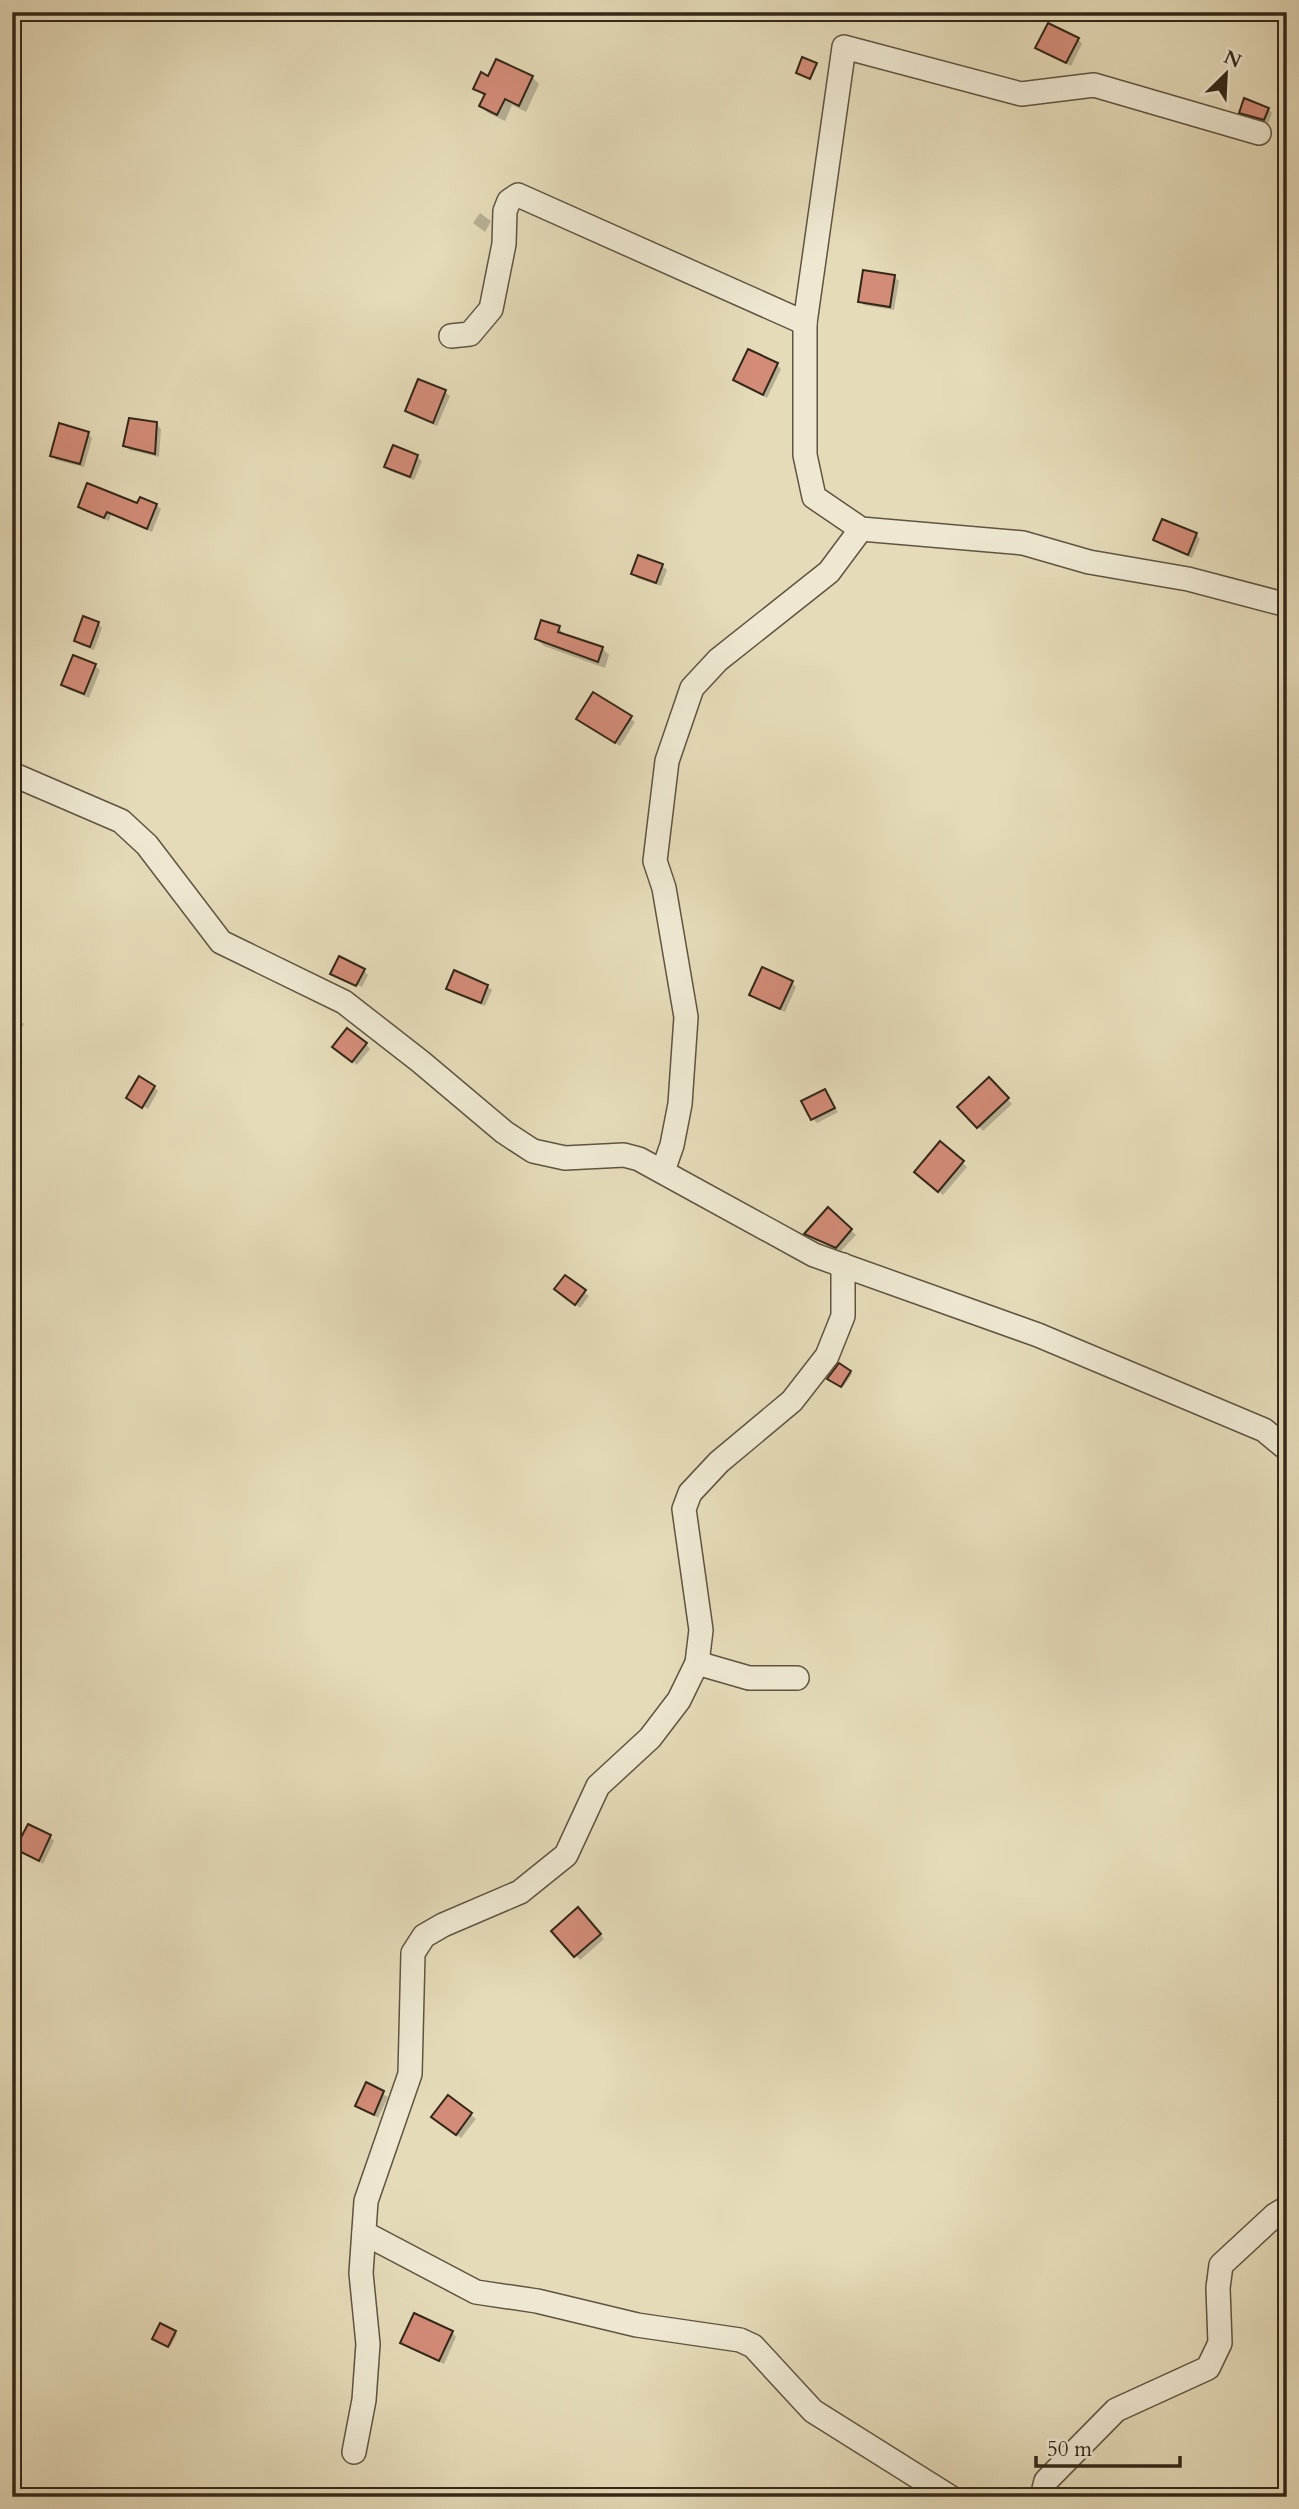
<svg xmlns="http://www.w3.org/2000/svg" width="1299" height="2509" font-family="Cardo,serif">
<style>
.shadow{fill:#0003}
.building{fill:#d38c78;stroke:#332718;stroke-width:2}
.lines{fill:none;stroke-linecap:round;stroke-linejoin:round}
.street-casing{stroke:#605440;stroke-width:26}
.street{stroke:#eee8d2;stroke-width:23}
</style>
<rect width="100%" height="100%" fill="#e5dbb9"/>
<filter id="stains"><feTurbulence type="fractalNoise" baseFrequency=".00286" numOctaves="4"/><feColorMatrix values="0 0 0 0 .2 0 0 0 0 .09 0 0 0 0 .02 0 0 0 .5 -.17"/></filter>
<radialGradient id="worn" r=".72"><stop offset=".6" stop-color="#630" stop-opacity="0"/><stop offset="1" stop-color="#630" stop-opacity=".3"/></radialGradient>
<!-- shadow -->
<g class="shadow">
<path d="M1078,39L1082,44L1071,66L1037,48Z"/>
<path d="M532,77L539,84L526,112L512,105L505,121L488,113L481,106L485,97L475,88Z"/>
<path d="M1268,109L1272,113L1268,123L1245,116L1241,112Z"/>
<path d="M480,213L491,221L485,232L473,223Z"/>
<path d="M894,277L899,281L894,310L864,305L860,301Z"/>
<path d="M777,365L781,369L767,398L735,380Z"/>
<path d="M445,392L450,396L437,426L411,415L407,411Z"/>
<path d="M156,424L161,429L159,457L130,450L125,446Z"/>
<path d="M88,434L92,438L84,467L56,460L52,455Z"/>
<path d="M394,447L417,457L422,461L414,480L390,471L386,466Z"/>
<path d="M156,505L161,509L152,532L111,515L109,521L84,511L80,506Z"/>
<path d="M1196,534L1200,539L1192,558L1159,544L1155,540Z"/>
<path d="M662,566L667,570L661,586L637,578L633,574Z"/>
<path d="M98,623L102,628L94,650L80,645L76,640Z"/>
<path d="M559,628L566,636L602,648L609,655L605,668L544,646L537,639Z"/>
<path d="M95,666L100,670L89,698L67,689L63,685Z"/>
<path d="M594,694L635,722L620,746L583,723Z"/>
<path d="M364,971L368,975L362,987L335,974Z"/>
<path d="M792,983L796,987L785,1012L755,999L751,994Z"/>
<path d="M487,986L492,990L485,1006L453,993L448,988Z"/>
<path d="M12,1015L24,1024L15,1039L12,1038Z"/>
<path d="M366,1044L370,1049L357,1065L339,1051Z"/>
<path d="M989,1079L1012,1104L983,1131L959,1107Z"/>
<path d="M154,1087L158,1091L148,1109L131,1099Z"/>
<path d="M824,1091L838,1112L817,1123L813,1119Z"/>
<path d="M940,1143L967,1167L943,1195L921,1176Z"/>
<path d="M828,1210L856,1235L841,1251L807,1234Z"/>
<path d="M565,1277L589,1296L580,1308L561,1293Z"/>
<path d="M850,1372L852,1374L843,1387L831,1380Z"/>
<path d="M50,1837L54,1841L43,1864L17,1848Z"/>
<path d="M582,1914L604,1939L580,1960L554,1931Z"/>
<path d="M367,2085L388,2097L378,2118L357,2106Z"/>
<path d="M448,2097L476,2119L461,2138L438,2121Z"/>
<path d="M452,2332L456,2337L444,2364L407,2347L402,2343Z"/>
<path d="M175,2333L177,2334L170,2347L156,2340Z"/>
</g>
<!-- building -->
<g class="building">
<path d="M1048,23L1079,38L1066,63L1035,48Z"/>
<path d="M802,57L817,63L810,79L796,73Z"/>
<path d="M496,59L533,76L519,106L505,99L497,115L479,106L485,94L473,89L481,72L488,76Z"/>
<path d="M1244,98L1269,108L1264,120L1239,113Z"/>
<path d="M863,270L895,275L890,307L858,302Z"/>
<path d="M748,349L778,363L763,395L733,380Z"/>
<path d="M418,379L446,390L433,423L405,411Z"/>
<path d="M129,418L157,422L155,454L123,446Z"/>
<path d="M59,423L89,432L80,464L50,456Z"/>
<path d="M393,445L418,455L410,477L384,467Z"/>
<path d="M87,483L137,503L140,497L157,504L147,529L107,512L104,518L78,507Z"/>
<path d="M1162,519L1197,533L1188,555L1153,540Z"/>
<path d="M638,555L663,564L656,583L631,574Z"/>
<path d="M83,616L99,622L90,647L74,641Z"/>
<path d="M541,620L560,626L558,632L603,647L598,662L535,639Z"/>
<path d="M73,655L96,664L84,694L61,685Z"/>
<path d="M593,692L632,716L615,743L576,719Z"/>
<path d="M339,956L365,969L356,986L330,974Z"/>
<path d="M762,967L793,981L780,1009L749,995Z"/>
<path d="M454,970L488,985L481,1003L446,989Z"/>
<path d="M347,1028L367,1043L352,1062L332,1047Z"/>
<path d="M139,1076L155,1086L142,1108L126,1098Z"/>
<path d="M989,1077L1009,1098L977,1128L957,1107Z"/>
<path d="M825,1089L835,1108L811,1120L801,1101Z"/>
<path d="M940,1141L964,1161L938,1192L914,1172Z"/>
<path d="M828,1207L852,1229L836,1248L804,1234Z"/>
<path d="M565,1275L586,1290L575,1305L554,1289Z"/>
<path d="M839,1363L851,1371L841,1387L827,1379Z"/>
<path d="M28,1824L51,1835L39,1861L15,1849Z"/>
<path d="M578,1907L601,1934L574,1957L551,1931Z"/>
<path d="M366,2082L384,2091L374,2115L355,2106Z"/>
<path d="M448,2095L472,2113L456,2135L431,2117Z"/>
<path d="M414,2313L453,2331L439,2361L400,2343Z"/>
<path d="M160,2323L176,2331L168,2347L152,2339Z"/>
</g>
<g class="lines">
<!-- street casing -->
<g class="street-casing">
<g id="street">
<path d="M1259,133L1094,85L1021,94L844,47L805,323V455L814,497L861,529L1023,543L1089,562L1188,579L1287,605"/>
<path d="M451,336L470,334L491,309L504,244L505,211L509,201L518,195L805,323"/>
<path d="M12,774L121,821L147,845L221,942L344,1002L421,1062L504,1132L533,1151L565,1158L624,1155L639,1159L814,1255L1038,1335L1264,1430L1287,1449"/>
<path d="M663,1171L672,1145L680,1104L686,1017L664,888L655,861L667,761L692,688L718,660L829,572L861,529"/>
<path d="M697,1663L749,1678H797"/>
<path d="M364,2233L476,2292L537,2301L637,2325L740,2340L753,2346L813,2411L950,2497"/>
<path d="M354,2452L364,2400L368,2344L361,2273L366,2201L410,2074L413,1953L424,1936L443,1925L520,1892L566,1855L598,1786L650,1738L679,1700L697,1663L701,1630L684,1509L690,1493L719,1462L792,1401L827,1356L843,1316V1265"/>
<path d="M1042,2497L1046,2481L1116,2410L1208,2368L1220,2343L1218,2288L1221,2265L1275,2215L1287,2208"/>
</g>
</g>
<!-- street -->
<use href="#street" class="street"/>
</g>
<!-- margin -->
<rect width="1299" height="2509" fill="none" stroke="#e5dbb9" stroke-width="42"/>
<rect x="14" y="14" width="1271" height="2481" fill="none" stroke="#332718" stroke-width="3.5"/>
<rect x="21" y="21" width="1257" height="2467" fill="none" stroke="#332718" stroke-width="2"/>
<!-- north arrow -->
<g transform="translate(1226 74) rotate(24)" stroke="#eee8d2" stroke-width="5" paint-order="stroke">
<path d="M0-5L12 26L0 18L-12 26Z" fill="#332718"/>
<text y="-10" font-size="19" font-weight="bold" text-anchor="middle" fill="#332718">N</text>
</g>
<!-- scale -->
<path d="M1036 2456v10h144v-10" fill="none" stroke="#332718" stroke-width="3.5"/>
<text x="1047" y="2456" font-size="21" fill="#332718" stroke="#eee8d2" stroke-width="5" paint-order="stroke">50 m</text>
<rect width="100%" height="100%" filter="url(#stains)"/>
<rect width="100%" height="100%" fill="url(#worn)"/>
</svg>
